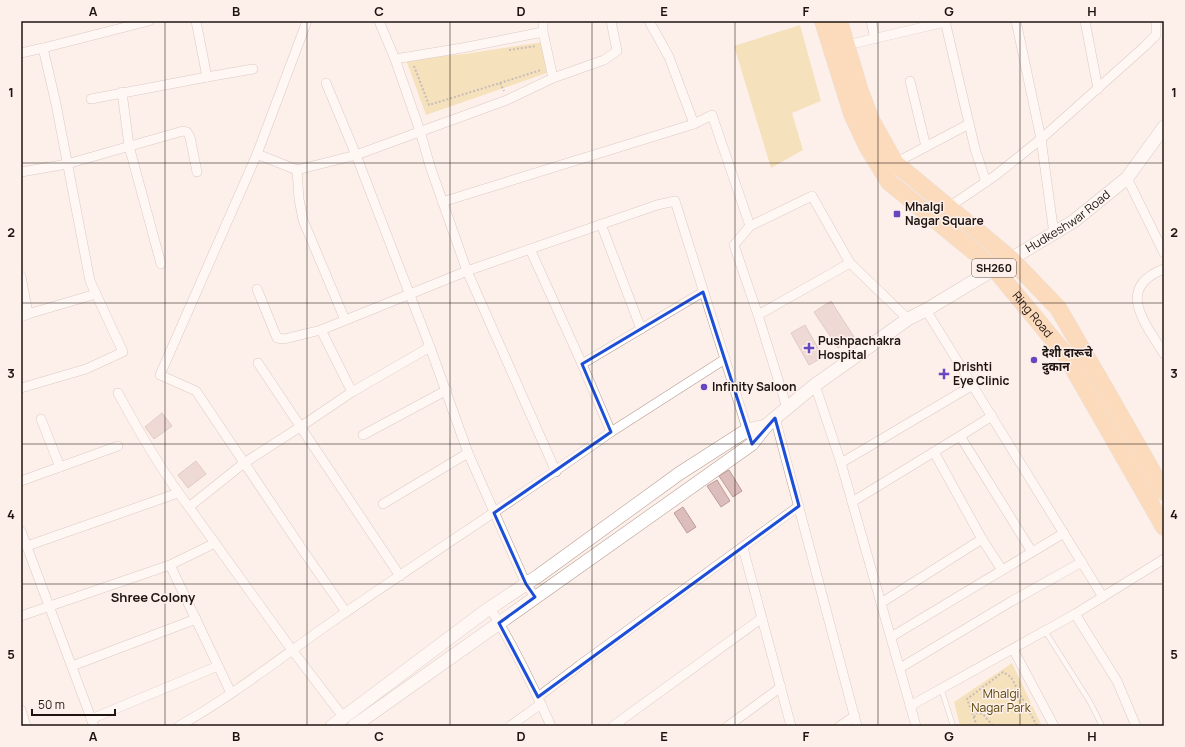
<svg xmlns="http://www.w3.org/2000/svg" width="1185" height="747" font-family="Manrope,'Noto Sans Devanagari',sans-serif">
<style>
.green{fill:#edcf85}
.building{fill:#ddbdbb;stroke:#bb9c9a}
.lines{fill:none;stroke-linecap:round;stroke-linejoin:round}
.lane-casing{stroke:#b69b8f;stroke-width:5.5}
.street-casing{stroke:#b69b8f;stroke-width:10}
.secondary-casing{stroke:#b69b8f;stroke-width:14}
.highway-casing{stroke:#d2d0cf;stroke-width:18}
.path{stroke:#897d79;stroke-width:2;stroke-dasharray:2 2;stroke-linecap:butt}
.lane{stroke:#fff;stroke-width:4.5}
.street{stroke:#fff;stroke-width:9}
.secondary{stroke:#fff;stroke-width:13}
.highway{stroke:#fabf83;stroke-width:17}
.marked{fill:none;stroke:#1d4ed8;stroke-width:3;stroke-linejoin:round}
.grid{fill:none;stroke:#1e1410;stroke-width:1;stroke-opacity:0.55}
.poi-dot{fill:#6647bf;stroke:#fdf0eb;stroke-width:1.5}
.labels{text-anchor:middle;stroke-width:3;stroke-linejoin:round;paint-order:stroke}
.shield{fill:#fdf0eb;stroke:#615652;stroke-width:1}
.shield-label{font-size:11px;font-weight:bold;fill:#1e1410}
.poi-label{font-size:12px;font-weight:bold;fill:#1e1410;stroke:#fdf0eb;text-anchor:start}
.street-label{font-size:12px;fill:#1e1410;stroke:#fdf0eb}
.park-label{font-size:12px;fill:#594406;stroke:#fdf0eb}
.neighbourhood-label{font-size:13px;font-weight:bold;fill:#1e1410;stroke:#fdf0eb}
.neatline{fill:none;stroke:#1e1410;stroke-width:1.5}
.grid-label{font-size:13px;text-anchor:middle;font-weight:bold;fill:#1e1410}
</style>
<rect width="100%" height="100%" fill="#fdf0eb"/>
<!-- green -->
<g class="green">
<path d="M800,25L821,101L792,113L803,150L771,168L734,46Z"/>
<path d="M543,42L547,73L426,115L406,60L464,54Z"/>
<path d="M1012,663L1042,726H960L954,702Z"/>
</g>
<!-- building -->
<g class="building">
<path d="M831,301L854,337L838,348L814,312Z"/>
<path d="M805,325L823,357L809,365L791,333Z"/>
<path d="M162,413L172,426L154,439L145,427Z"/>
<path d="M196,461L206,474L188,488L178,475Z"/>
<path d="M729,470L742,491L733,497L719,476Z"/>
<path d="M717,480L730,501L721,507L707,486Z"/>
<path d="M683,507L696,527L687,533L674,513Z"/>
</g>
<g class="lines">
<!-- lane casing -->
<g class="lane-casing">
<g id="lane">
<path d="M1045,631L1090,702L1102,726"/>
<path d="M941,688L953,726"/>
</g>
</g>
<!-- street casing -->
<g class="street-casing">
<g id="street">
<path d="M307,21L257,154L160,375L196,391L304,552L346,612"/>
<path d="M379,21L395,59L420,131L430,166L467,271L556,472"/>
<path d="M649,21L669,57L694,124L712,115L750,226L734,245L758,315L787,408"/>
<path d="M871,21L875,39"/>
<path d="M945,21L975,149L986,182"/>
<path d="M1016,21L1041,139L1054,234"/>
<path d="M1085,21L1098,89"/>
<path d="M847,45L945,22"/>
<path d="M21,53L43,48"/>
<path d="M395,59L462,48L543,32"/>
<path d="M207,77L253,69"/>
<path d="M553,78L604,60L617,51L611,21"/>
<path d="M910,81L926,147"/>
<path d="M122,92L129,146L161,264"/>
<path d="M91,99L207,77L196,21"/>
<path d="M257,154L297,170L356,155L326,83"/>
<path d="M895,163L969,124"/>
<path d="M297,170L299,199L303,220L345,320"/>
<path d="M21,172L67,164L183,131L187,132L190,137L197,172"/>
<path d="M1127,178L1164,253"/>
<path d="M442,202L694,124"/>
<path d="M949,207L996,175L1041,139L1144,47L1156,35V21"/>
<path d="M601,224L641,329"/>
<path d="M750,226L812,196L850,263"/>
<path d="M530,249L582,364"/>
<path d="M1164,269C1114,288 1146,324 1164,354"/>
<path d="M21,276L28,314L21,317"/>
<path d="M257,289L277,338L284,339L321,330L467,271L657,205L675,201L749,435"/>
<path d="M926,310L1103,597"/>
<path d="M28,314L96,294"/>
<path d="M758,315L850,263L908,319"/>
<path d="M321,330L352,392L430,347"/>
<path d="M258,363L400,576"/>
<path d="M815,385L841,463L916,726"/>
<path d="M21,388L86,369L123,352L90,281L56,104L43,48L149,21"/>
<path d="M118,393C139,432 162,472 189,507"/>
<path d="M992,416L960,436L1032,552"/>
<path d="M775,418L857,726"/>
<path d="M41,419L60,467"/>
<path d="M611,432L725,359"/>
<path d="M363,435L447,390"/>
<path d="M934,452L982,539L1002,570"/>
<path d="M841,463L973,385"/>
<path d="M21,481L118,446"/>
<path d="M852,502L960,436"/>
<path d="M383,504L468,453"/>
<path d="M21,531L94,726"/>
<path d="M27,546L178,493"/>
<path d="M743,548L791,726"/>
<path d="M170,565L231,693"/>
<path d="M535,597L526,584L468,453L430,347L356,155L507,100L553,78L543,32V21"/>
<path d="M881,603L982,539"/>
<path d="M490,608C513,645 533,686 551,726"/>
<path d="M1075,614L1117,681L1136,726"/>
<path d="M21,616L170,565L215,543"/>
<path d="M891,637L1064,533"/>
<path d="M1013,649L1054,726"/>
<path d="M72,666L196,619"/>
<path d="M900,668L1012,601L1082,562"/>
<path d="M538,697L580,665L799,506"/>
<path d="M910,706L1075,614L1164,559"/>
<path d="M21,710L26,726"/>
<path d="M344,718L292,650L189,507L244,463L300,427L352,392"/>
<path d="M91,719L218,666"/>
<path d="M179,726C234,695 284,655 336,619C427,556 521,496 611,432L582,364L703,292"/>
<path d="M510,726L541,704"/>
<path d="M613,726L762,618"/>
<path d="M728,726L781,687"/>
<path d="M840,726L855,716"/>
</g>
</g>
<!-- secondary casing -->
<g class="secondary-casing">
<g id="secondary">
<path d="M332,726L484,612L538,576L680,473L747,430L766,426"/>
<path id="s1" d="M354,726L752,444L766,426L775,418L815,385L908,319L926,310L1074,221L1127,178L1164,127"/>
</g>
</g>
<!-- highway casing -->
<g class="highway-casing">
<g id="highway">
<path id="s2" d="M823,21L852,114L867,146L889,182L994,268L1065,354L1164,527"/>
<path d="M839,21L860,91L871,120L895,163L1011,259L1058,308L1107,392L1164,492"/>
</g>
</g>
<!-- path -->
<g class="path">
<path d="M509,50L536,46"/>
<path d="M414,66L429,105L500,83L504,91"/>
<path d="M500,83L541,70"/>
<path d="M974,717L977,713L983,714L993,726"/>
<path d="M977,726L967,699L1003,672L1011,677L1037,726"/>
</g>
<!-- lane -->
<use href="#lane" class="lane"/>
<!-- street -->
<use href="#street" class="street"/>
<!-- secondary -->
<use href="#secondary" class="secondary"/>
<!-- highway -->
<use href="#highway" class="highway"/>
</g>
<!-- marked area -->
<path d="M0 0H1185V747H0ZM703,292L752,444L775,418L799,506L538,697L499,623L535,597L526,584L494,513L611,432L582,364Z" fill="#fdf0eb" fill-opacity=".55" fill-rule="evenodd"/>
<path class="marked" d="M703,292L752,444L775,418L799,506L538,697L499,623L535,597L526,584L494,513L611,432L582,364Z"/>
<!-- grid -->
<path class="grid" d="M165,21V726M307,21V726M450,21V726M592,21V726M735,21V726M878,21V726M1020,21V726M21,163H1164M21,303H1164M21,444H1164M21,584H1164"/>
<!-- markers -->
<g class="poi-dot">
<rect x="893" y="210" width="8" height="8" rx="2"/>
<path d="M807 342h4v4h4v4h-4v4h-4v-4h-4v-4h4z"/>
<circle cx="1034" cy="360" r="4"/>
<path d="M942 368h4v4h4v4h-4v4h-4v-4h-4v-4h4z"/>
<circle cx="704" cy="387" r="4"/>
</g>
<g class="labels">
<!-- shield labels -->
<rect class="shield" x="972" y="259" width="44" height="18" rx="3"/>
<g class="shield-label">
<text x="994" y="272">SH260</text>
</g>
<!-- poi labels -->
<g class="poi-label">
<text x="905" y="211">Mhalgi<tspan x="905" dy="14">Nagar Square</tspan></text>
<text x="818" y="345">Pushpachakra<tspan x="818" dy="14">Hospital</tspan></text>
<text x="1042" y="357">देशी दारूचे<tspan x="1042" dy="14">दुकान</tspan></text>
<text x="953" y="371">Drishti<tspan x="953" dy="14">Eye Clinic</tspan></text>
<text x="712" y="391">Infinity Saloon</text>
</g>
<!-- street labels -->
<g class="street-label">
<text dy="4" stroke="none"><textPath href="#s1" startOffset="876">Hudkeshwar Road</textPath></text>
<text dy="4" stroke="none"><textPath href="#s2" startOffset="371">Ring Road</textPath></text>
</g>
<!-- park labels -->
<g class="park-label">
<text x="1001" y="698">Mhalgi<tspan x="1001" dy="14">Nagar Park</tspan></text>
</g>
<!-- neighbourhood labels -->
<g class="neighbourhood-label">
<text x="153" y="602">Shree Colony</text>
</g>
</g>
<!-- border -->
<rect width="1185" height="747" fill="none" stroke="#fdf0eb" stroke-width="44"/>
<!-- scale -->
<path d="M32 709v6h83v-6" fill="none" stroke="#1e1410" stroke-width="2"/>
<text x="38" y="709" font-size="12" fill="#1e1410" stroke="#fdf0eb" stroke-width="3" paint-order="stroke">50 m</text>
<rect x="22" y="22" width="1141" height="703" class="neatline"/>
<g class="grid-label">
<text x="93" y="16">A</text>
<text x="236" y="16">B</text>
<text x="379" y="16">C</text>
<text x="521" y="16">D</text>
<text x="664" y="16">E</text>
<text x="806" y="16">F</text>
<text x="949" y="16">G</text>
<text x="1092" y="16">H</text>
<text x="11" y="97">1</text>
<text x="1174" y="97">1</text>
<text x="11" y="237">2</text>
<text x="1174" y="237">2</text>
<text x="11" y="378">3</text>
<text x="1174" y="378">3</text>
<text x="11" y="519">4</text>
<text x="1174" y="519">4</text>
<text x="11" y="659">5</text>
<text x="1174" y="659">5</text>
<text x="93" y="741">A</text>
<text x="236" y="741">B</text>
<text x="379" y="741">C</text>
<text x="521" y="741">D</text>
<text x="664" y="741">E</text>
<text x="806" y="741">F</text>
<text x="949" y="741">G</text>
<text x="1092" y="741">H</text>
</g>
</svg>
